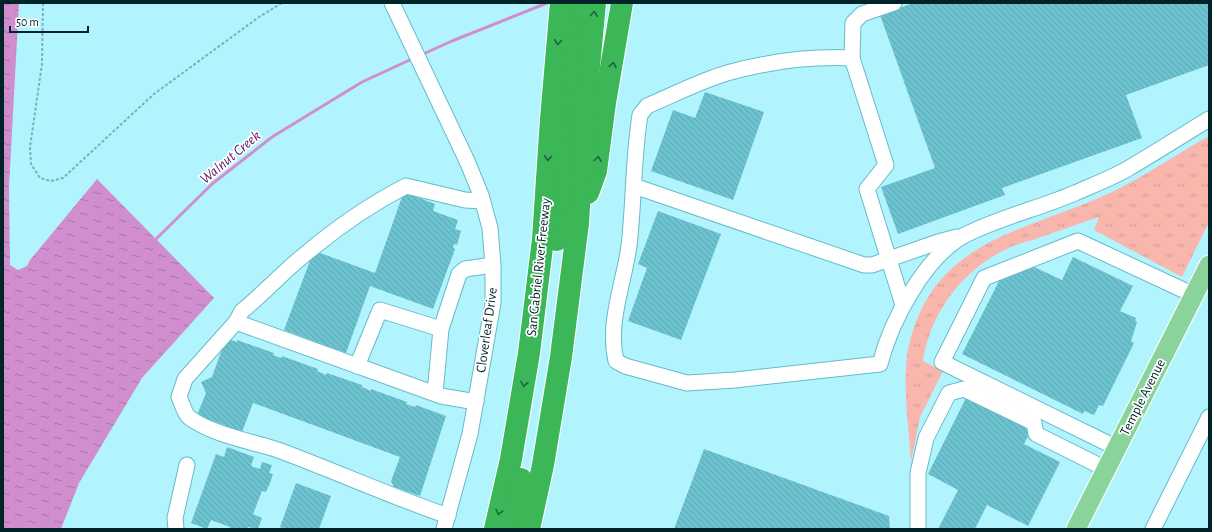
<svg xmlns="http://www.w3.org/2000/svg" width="1212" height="532" font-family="'Alegreya Sans',sans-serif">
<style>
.grass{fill:url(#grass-tufts)}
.water{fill:url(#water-ripples)}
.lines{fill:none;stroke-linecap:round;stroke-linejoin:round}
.stream{stroke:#d18ecf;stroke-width:3}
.building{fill:url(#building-back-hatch)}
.minor-casing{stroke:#66bbc8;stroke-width:17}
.major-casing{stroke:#fff;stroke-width:21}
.highway-casing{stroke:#fff;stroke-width:24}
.path{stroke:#79b1ba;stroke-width:2;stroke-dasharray:3 2;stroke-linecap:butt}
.minor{stroke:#fff;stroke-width:15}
.major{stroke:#8ad49b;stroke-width:19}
.highway{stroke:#3cb758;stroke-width:22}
.oneway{stroke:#1b663e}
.labels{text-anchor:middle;stroke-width:3.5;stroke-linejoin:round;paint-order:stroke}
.street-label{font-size:14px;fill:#002328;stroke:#fff}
.water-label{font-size:15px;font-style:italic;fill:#641365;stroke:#fff}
</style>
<defs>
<pattern id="grass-tufts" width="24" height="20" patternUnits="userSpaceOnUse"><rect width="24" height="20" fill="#f9b6ad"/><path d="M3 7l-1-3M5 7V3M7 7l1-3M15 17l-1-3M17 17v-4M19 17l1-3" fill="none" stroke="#d49c95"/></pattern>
<pattern id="water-ripples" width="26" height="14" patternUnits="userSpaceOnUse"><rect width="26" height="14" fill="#d18ecf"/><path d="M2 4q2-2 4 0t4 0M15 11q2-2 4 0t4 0" fill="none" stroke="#a774a8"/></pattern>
<pattern id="building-back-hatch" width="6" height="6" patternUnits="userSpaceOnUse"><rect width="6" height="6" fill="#6cc2ce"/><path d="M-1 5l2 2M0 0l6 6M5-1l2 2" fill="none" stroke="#5ca6b1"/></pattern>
</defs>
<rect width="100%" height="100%" fill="#b2f4fe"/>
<!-- grass -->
<path class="grass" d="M1209,136V222L1182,277L1094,230L1099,217C1078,224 1057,231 1036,239C1026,242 1016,244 1007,249C963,269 930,313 923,361L943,371L920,417L911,462C909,430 902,381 908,350C931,238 1025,233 1112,192C1145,176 1177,154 1209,136Z"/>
<!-- water -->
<path class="water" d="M3,3H19L9,187L10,265L18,270L27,266L30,260L97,179L214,298L142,378L79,483L61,529H3Z"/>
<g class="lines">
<!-- stream -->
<g class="stream">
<path d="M421,55L452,41L547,3"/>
<path d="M154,241L212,184L272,137L362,82L414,58"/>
</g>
</g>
<!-- building -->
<g class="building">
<path d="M913,3H1209V65L1126,95L1142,138L1002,188L1005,195L898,234L881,187L935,168L880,15Z"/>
<path d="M705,92L764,112L733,200L651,171L673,110L695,118Z"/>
<path d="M409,194L435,204L433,211L458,220L455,229L461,231L457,245L454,244L453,248L455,249L433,309L370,286L346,353L284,330L311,258L320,253L375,273L402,197Z"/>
<path d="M658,211L721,234L681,340L628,321L647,268L638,264Z"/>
<path d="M1073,257L1133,286L1120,311L1136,318L1135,320L1137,322L1131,341L1134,343L1103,406L1099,405L1094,415L1084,411L1083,414L962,354L999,281L1034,267L1062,280Z"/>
<path d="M228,339L237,342V340L274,353L273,355L281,358L282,356L318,369L317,371L326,375L327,373L362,385V387L371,391V389L407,402L406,404L415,407L416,405L446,416L420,496L394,487L391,481L400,457L253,403L242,432L197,415L206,393L201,382L212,377L225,341Z"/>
<path d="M967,396L1032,428L1024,444L1060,462L1028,526L987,505L975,529H938L958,490L928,474Z"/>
<path d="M227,447L254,457L251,466L260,469L262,462L272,465L269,473L273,474L270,483L266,492L262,491L253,514L262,518L258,529L248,527V529H229L230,527L211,520L207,529L191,523L216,454L224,457Z"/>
<path d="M704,449L889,516L890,529H674Z"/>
<path d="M296,483L331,496L319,529H285L280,527Z"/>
</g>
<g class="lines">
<!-- minor casing -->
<g class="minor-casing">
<g id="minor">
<path d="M392,3L467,161L481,195L490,228L493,265V303L470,434L444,529"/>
<path d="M894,3L862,14L853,23L852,58L886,165L867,189L903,305"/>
<path d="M852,58C810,56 767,62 727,73C700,81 673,95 647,106L640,115C633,158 634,203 629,246C624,283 607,323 616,361L625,366L687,383L735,380L880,364C891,321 925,256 965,235C1000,217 1038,209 1075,193C1093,185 1112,178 1129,168C1156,152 1183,135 1209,119"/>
<path d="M634,186L864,265H872L938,242L957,237"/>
<path d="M236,322L242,311C263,294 282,273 303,256C335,229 369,205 406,186L465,200L482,201"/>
<path d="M357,366L380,310L441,329"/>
<path d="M435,393L441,329L459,274L465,269L493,265"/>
<path d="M1117,448L942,362L984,278L1078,241L1194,295"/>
<path d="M448,516C390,496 335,471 278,450C251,441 213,435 190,418C185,415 182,403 179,397L185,379L236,322L441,396L476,402"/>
<path d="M176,529L175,518L187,465"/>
<path d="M918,529V473L926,438L949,393L964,389L1034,423L1036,434L1106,469"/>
<path d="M1153,529L1209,417"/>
</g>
</g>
<!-- major casing -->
<g class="major-casing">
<path id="major" d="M1076,529L1209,265"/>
</g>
<!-- highway casing -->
<g class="highway-casing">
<g id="highway">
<path d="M588,193L596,171L605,103L622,3"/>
<path d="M557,240L567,114L578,3"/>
<path d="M495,529L511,459L529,353L543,239L551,119L561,3"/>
<path d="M511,529L521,479"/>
<path d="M529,529L543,465L561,357L578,223L585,109L595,3"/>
</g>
</g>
<!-- path -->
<path class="path" d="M43,3L42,64L30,147L31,164L40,178L51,181L63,178L154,94L259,17L282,3"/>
<!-- minor -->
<use href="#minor" class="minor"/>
<!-- major -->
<use href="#major" class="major"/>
<!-- highway -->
<use href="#highway" class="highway"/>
</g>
<!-- one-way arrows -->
<defs><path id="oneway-chevron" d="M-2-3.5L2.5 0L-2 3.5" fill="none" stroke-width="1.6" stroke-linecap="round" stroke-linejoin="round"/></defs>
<g class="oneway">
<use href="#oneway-chevron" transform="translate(594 14) rotate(-85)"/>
<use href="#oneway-chevron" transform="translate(558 42) rotate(95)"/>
<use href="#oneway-chevron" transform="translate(613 65) rotate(-79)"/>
<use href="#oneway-chevron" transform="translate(548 158) rotate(94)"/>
<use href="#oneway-chevron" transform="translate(598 159) rotate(-82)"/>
<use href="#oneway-chevron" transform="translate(524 384) rotate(100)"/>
<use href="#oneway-chevron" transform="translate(499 512) rotate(103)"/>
</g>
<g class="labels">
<!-- street labels -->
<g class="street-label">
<text transform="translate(538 267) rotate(-84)" y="5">San Gabriel River Freeway</text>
<text transform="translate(486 330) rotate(-82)" y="5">Cloverleaf Drive</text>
<text transform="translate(1142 397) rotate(-63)" y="5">Temple Avenue</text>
</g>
<!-- water labels -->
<g class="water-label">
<text transform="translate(230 157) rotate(-40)" y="5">Walnut Creek</text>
</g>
</g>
<!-- border -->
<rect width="1212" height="532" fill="none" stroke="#002328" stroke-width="8"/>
<!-- scale -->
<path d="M10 26v6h78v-6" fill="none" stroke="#002328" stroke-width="2"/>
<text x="16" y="26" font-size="12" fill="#002328" stroke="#ffffff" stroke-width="3" paint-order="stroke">50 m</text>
</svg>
